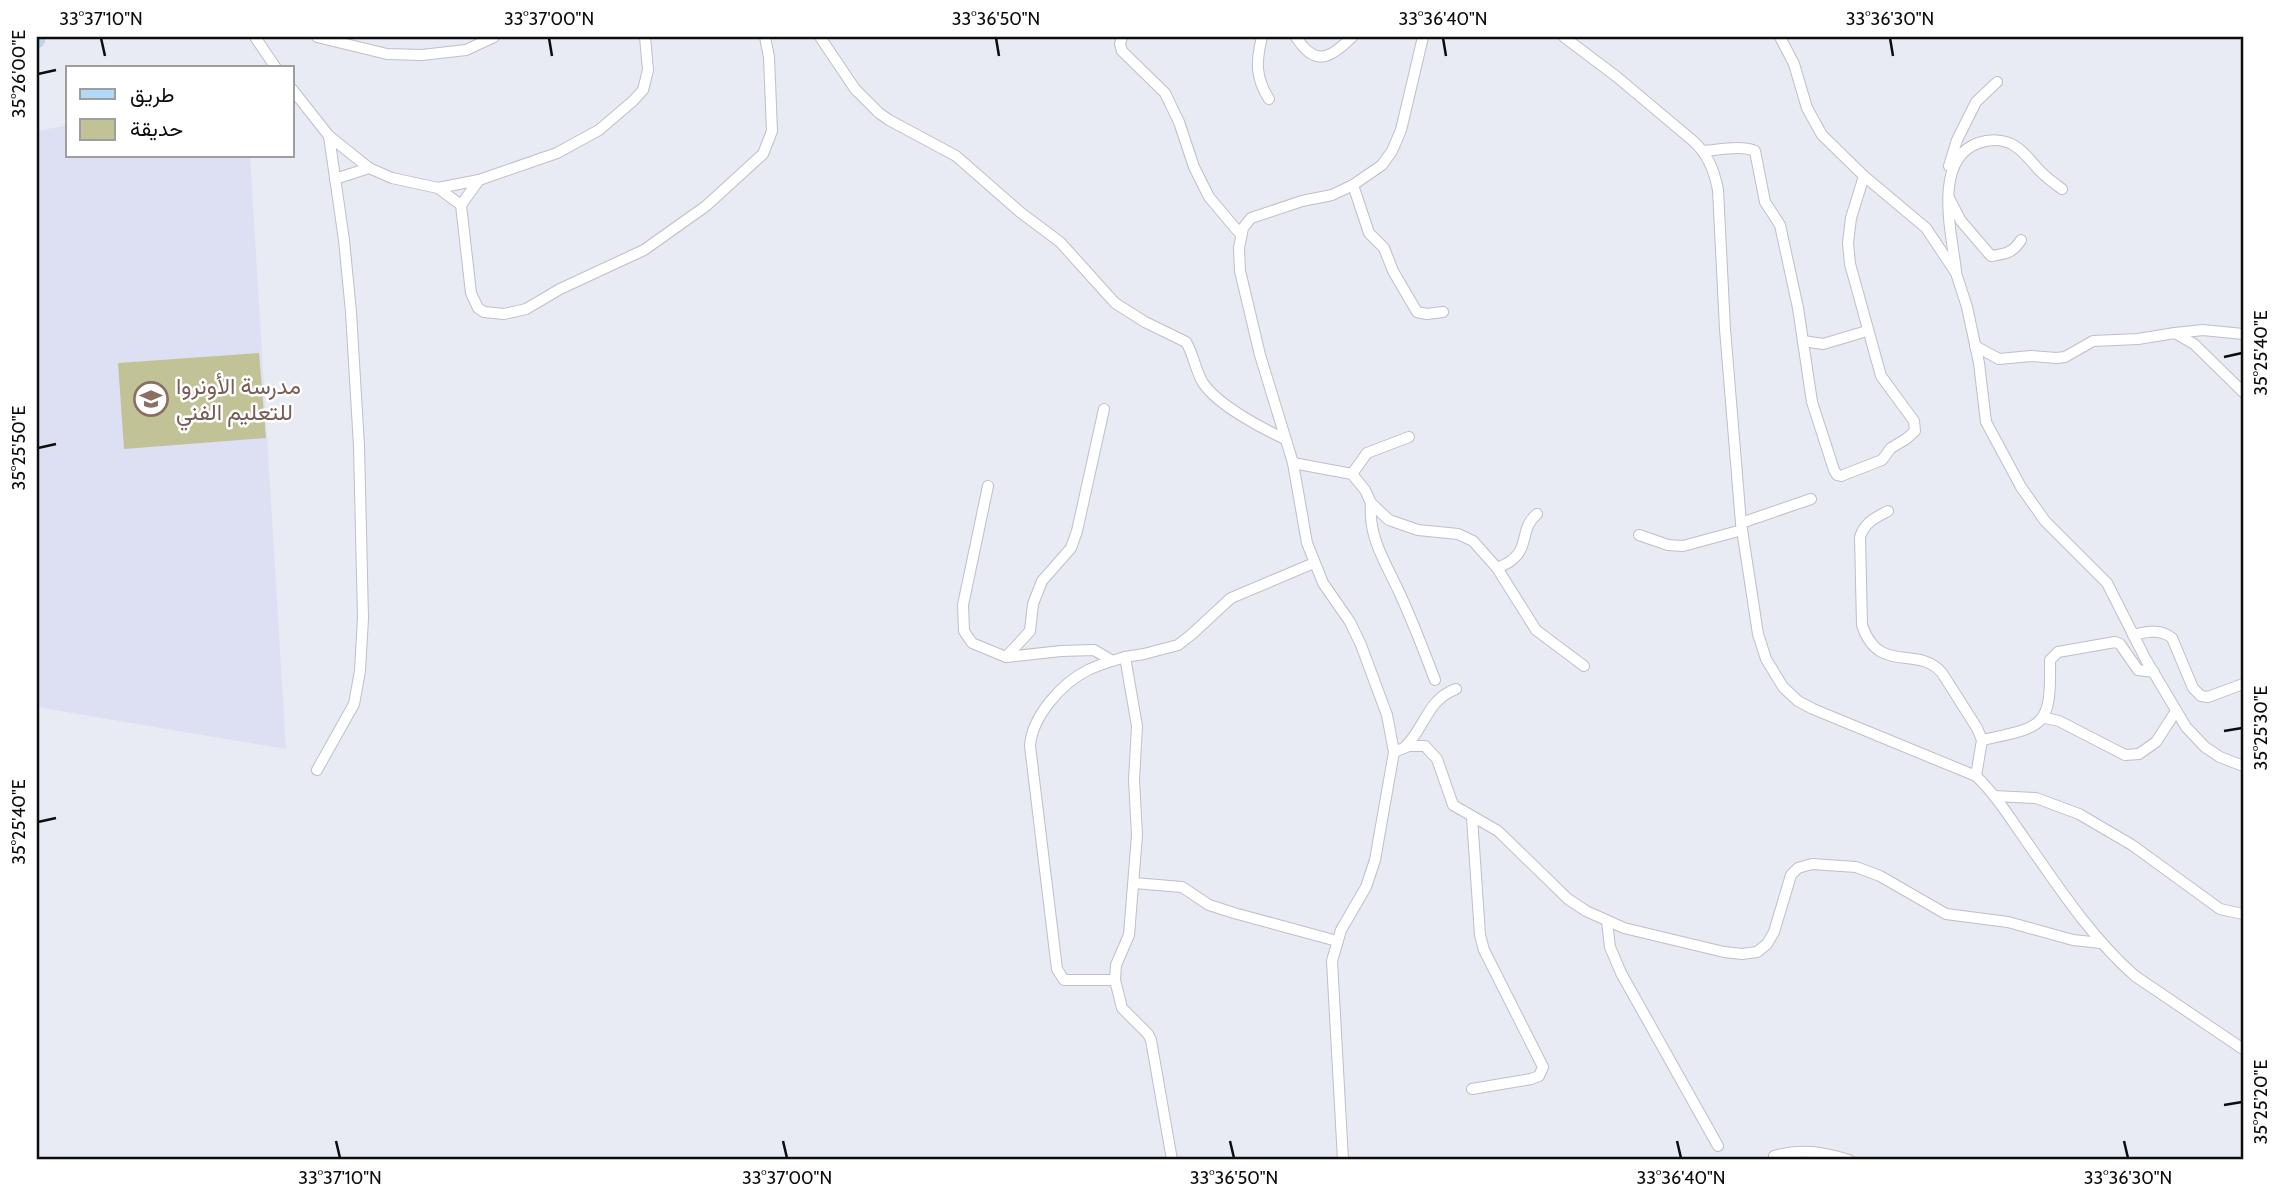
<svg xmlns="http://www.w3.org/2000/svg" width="2280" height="1197" font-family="Cabin,Vazirmatn,sans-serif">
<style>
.built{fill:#dde0f2}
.green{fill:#c1c396}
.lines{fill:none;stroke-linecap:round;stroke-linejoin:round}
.minor-casing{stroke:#bebfc9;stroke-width:12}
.major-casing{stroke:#cacaca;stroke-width:16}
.minor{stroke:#fff;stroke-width:10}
.major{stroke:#b1d9fa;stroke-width:14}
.ticks{fill:none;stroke:#0d0d10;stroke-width:2.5}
.labels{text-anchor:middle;stroke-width:5;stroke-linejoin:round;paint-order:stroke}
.education-label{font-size:23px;fill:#785e54;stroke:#fff;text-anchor:start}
.neatline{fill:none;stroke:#0d0d10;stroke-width:2.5}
.ticks-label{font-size:18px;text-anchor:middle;fill:#0d0d10}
</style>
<rect width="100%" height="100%" fill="#e8eaf4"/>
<!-- built -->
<path class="built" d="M68,125V156H250L286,749L37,707V131Z"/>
<!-- green -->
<path class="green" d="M259,353L266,438L124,449L118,363Z"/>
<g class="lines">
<!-- minor casing -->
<g class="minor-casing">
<g id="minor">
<path d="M255,37L276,68"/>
<path d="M317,37L387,54L422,55L466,50L494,37"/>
<path d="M820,37L855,89L879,113L889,120L956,156L1020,212L1060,242L1115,303L1145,322L1186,342C1194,355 1195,370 1203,383C1218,405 1261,428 1285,439"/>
<path d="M1122,37L1120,44L1122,51L1165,93L1179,122L1194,167L1209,197L1241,235"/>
<path d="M1262,37C1256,61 1255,77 1269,99"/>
<path d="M1296,37C1315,67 1330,59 1352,37"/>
<path d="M1564,37L1617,77L1692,140C1708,154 1714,170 1718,190L1725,329L1741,523L1758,634L1766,659L1783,687L1798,701L1813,709L1976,776C1997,796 2012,821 2029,845C2061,891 2093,939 2135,976L2243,1049"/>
<path d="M1780,37L1794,64L1807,108L1822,135L1864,176L1926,228L1956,273L1967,307L1979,363L1986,422L2021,487L2045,521L2107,583L2145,658L2186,727L2205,747L2220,757L2243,766"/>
<path d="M292,89L329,136L369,168L392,178L438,188L479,180L557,153L599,130L633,101L643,90L648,70L645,37"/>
<path d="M1703,151C1719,150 1740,145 1755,151L1765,202L1780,225L1798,308L1812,402L1834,470L1837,475L1841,476L1882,460L1891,448L1906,439L1915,431L1914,421L1881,376L1850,264L1848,243L1851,218L1864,176"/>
<path d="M1949,166L1957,140L1976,102L1997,82"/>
<path d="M335,179L369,168"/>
<path d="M1353,185L1369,233L1384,248L1393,271L1417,312L1427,314L1443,312"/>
<path d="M438,188L461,205L471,293L478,308L484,312L504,314L526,309L560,289L644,250L706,206L763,154L772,131L769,57L765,37"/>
<path d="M1949,198L1961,221L1991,256C2005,254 2013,253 2021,240"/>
<path d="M461,205L479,180"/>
<path d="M1956,271C1952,234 1932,160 1978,143C1990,139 2004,139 2015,146C2026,153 2032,163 2041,172C2048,179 2055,184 2062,189"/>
<path d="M2175,333L2203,330L2243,334"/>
<path d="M1803,341L1823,344L1867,331"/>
<path d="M1975,346L1999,359L2031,356L2056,358L2065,357L2093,341L2138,339L2175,333L2194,344L2243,392"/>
<path d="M1293,463L1352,474L1365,490L1371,503L1389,520L1418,530L1458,534L1473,541L1497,568L1536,630L1584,666"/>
<path d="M1352,474L1367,453L1409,437"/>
<path d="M988,486L963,605L964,631L972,643L1006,657L1061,651L1094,650L1111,660"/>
<path d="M1371,503C1368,538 1386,563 1400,594C1413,622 1424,651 1435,680"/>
<path d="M1888,511C1875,518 1865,522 1860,537L1862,625C1879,676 1918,644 1942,673L1977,728L1982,740L1976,776"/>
<path d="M1741,523L1811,499"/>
<path d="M1639,535L1668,545L1683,546L1742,530"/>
<path d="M1497,568C1535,554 1516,531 1537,514"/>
<path d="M2133,635C2147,632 2160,628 2172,638L2193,688L2201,696L2208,697L2243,684"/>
<path d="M1006,657L1030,631L1033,604L1042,581L1071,548L1077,531L1104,409"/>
<path d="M2045,718L2059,721L2125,755L2139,754L2156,742L2176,711"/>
<path d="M1982,740C2046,727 2051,726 2050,660L2058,652L2115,642L2120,644L2138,670L2154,672"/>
<path d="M1404,748C1425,729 1426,700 1456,689"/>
<path d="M1394,752L1409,746H1425L1437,759L1453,805L1498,831L1568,899L1586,911L1624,928L1724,952L1742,954L1757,952L1767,944L1774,932L1791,875L1798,868L1812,864L1856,867L1880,876L1946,914L2008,922L2073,940L2101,943"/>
<path d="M317,770L354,704L360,671L363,618L359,446L351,312L344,240L329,136"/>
<path d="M1994,796L2036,798L2079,814L2132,845L2220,909L2243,914"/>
<path d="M1134,883L1182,887L1209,905L1234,913L1337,941"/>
<path d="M1607,922L1610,947L1621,973L1718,1146"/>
<path d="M1115,980H1064L1057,969L1030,746C1032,716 1062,683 1088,670C1100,664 1112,661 1125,657"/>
<path d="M1472,1089L1531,1079L1539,1076L1543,1067L1484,950L1480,935L1472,817"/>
<path d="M1774,1156C1800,1148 1823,1152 1849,1160"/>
<path d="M1172,1160L1151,1040L1148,1034L1122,1008L1115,980L1116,965L1129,935L1137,835L1134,780L1137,726L1125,657L1144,654L1178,645L1192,634L1231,598L1314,563"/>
<path d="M1343,1160L1332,961L1341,930L1366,887L1375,860L1394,752L1387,715L1361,645L1350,622L1323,583L1307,543L1293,463L1260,355L1240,271L1239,248L1243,228L1251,218L1302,201L1332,195L1353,185L1382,165L1392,151L1401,130L1423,37"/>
</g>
</g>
<!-- major casing -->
<g class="major-casing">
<path id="major" d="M37,40V37"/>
</g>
<!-- minor -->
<use href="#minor" class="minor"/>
<!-- major -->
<use href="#major" class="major"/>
</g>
<!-- ticks -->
<path class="ticks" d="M101,38L105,56M549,38L552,56M996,38L999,56M1443,38L1446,56M1890,38L1893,56M38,74L56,70M2224,357L2242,353M38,448L56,444M2224,731L2242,728M38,822L56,818M2224,1105L2242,1102M336,1141L340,1158M783,1141L787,1158M1230,1141L1234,1158M1677,1141L1681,1158M2124,1141L2128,1158"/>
<!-- icons -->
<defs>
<g id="university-ring" transform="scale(1.75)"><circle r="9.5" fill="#fff" stroke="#8d6e63" stroke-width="1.5"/><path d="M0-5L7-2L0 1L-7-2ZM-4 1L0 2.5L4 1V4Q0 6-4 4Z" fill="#8d6e63"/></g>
</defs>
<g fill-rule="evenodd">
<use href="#university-ring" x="151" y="399"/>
</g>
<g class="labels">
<!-- education labels -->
<g class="education-label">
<text x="176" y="394">مدرسة الأونروا<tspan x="176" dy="26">للتعليم الفني</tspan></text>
</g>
</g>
<!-- border -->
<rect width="2280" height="1197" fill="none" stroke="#ffffff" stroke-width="77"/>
<!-- legend -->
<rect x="66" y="66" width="228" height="91" fill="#ffffff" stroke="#9e9e9f" stroke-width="2"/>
<rect x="80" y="89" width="35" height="10" fill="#b1d9fa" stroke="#9e9e9f" stroke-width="2"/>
<text x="130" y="102" font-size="21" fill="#0d0d10">طريق</text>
<rect x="80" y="119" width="35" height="21" fill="#c1c396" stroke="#9e9e9f" stroke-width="2"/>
<text x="130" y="136" font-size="21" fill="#0d0d10">حديقة</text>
<rect x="38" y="38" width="2204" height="1120" class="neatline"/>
<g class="ticks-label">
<text x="101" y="25">33°37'10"N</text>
<text x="549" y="25">33°37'00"N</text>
<text x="996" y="25">33°36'50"N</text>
<text x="1443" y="25">33°36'40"N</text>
<text x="1890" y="25">33°36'30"N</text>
<text transform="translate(19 74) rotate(-90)" y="6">35°26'00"E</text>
<text transform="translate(2261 353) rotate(-90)" y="6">35°25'40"E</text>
<text transform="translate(19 448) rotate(-90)" y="6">35°25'50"E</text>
<text transform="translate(2261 728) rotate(-90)" y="6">35°25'30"E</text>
<text transform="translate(19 822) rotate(-90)" y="6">35°25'40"E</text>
<text transform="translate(2261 1102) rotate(-90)" y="6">35°25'20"E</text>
<text x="340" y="1184">33°37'10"N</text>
<text x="787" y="1184">33°37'00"N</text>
<text x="1234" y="1184">33°36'50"N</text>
<text x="1681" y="1184">33°36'40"N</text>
<text x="2128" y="1184">33°36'30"N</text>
</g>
</svg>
